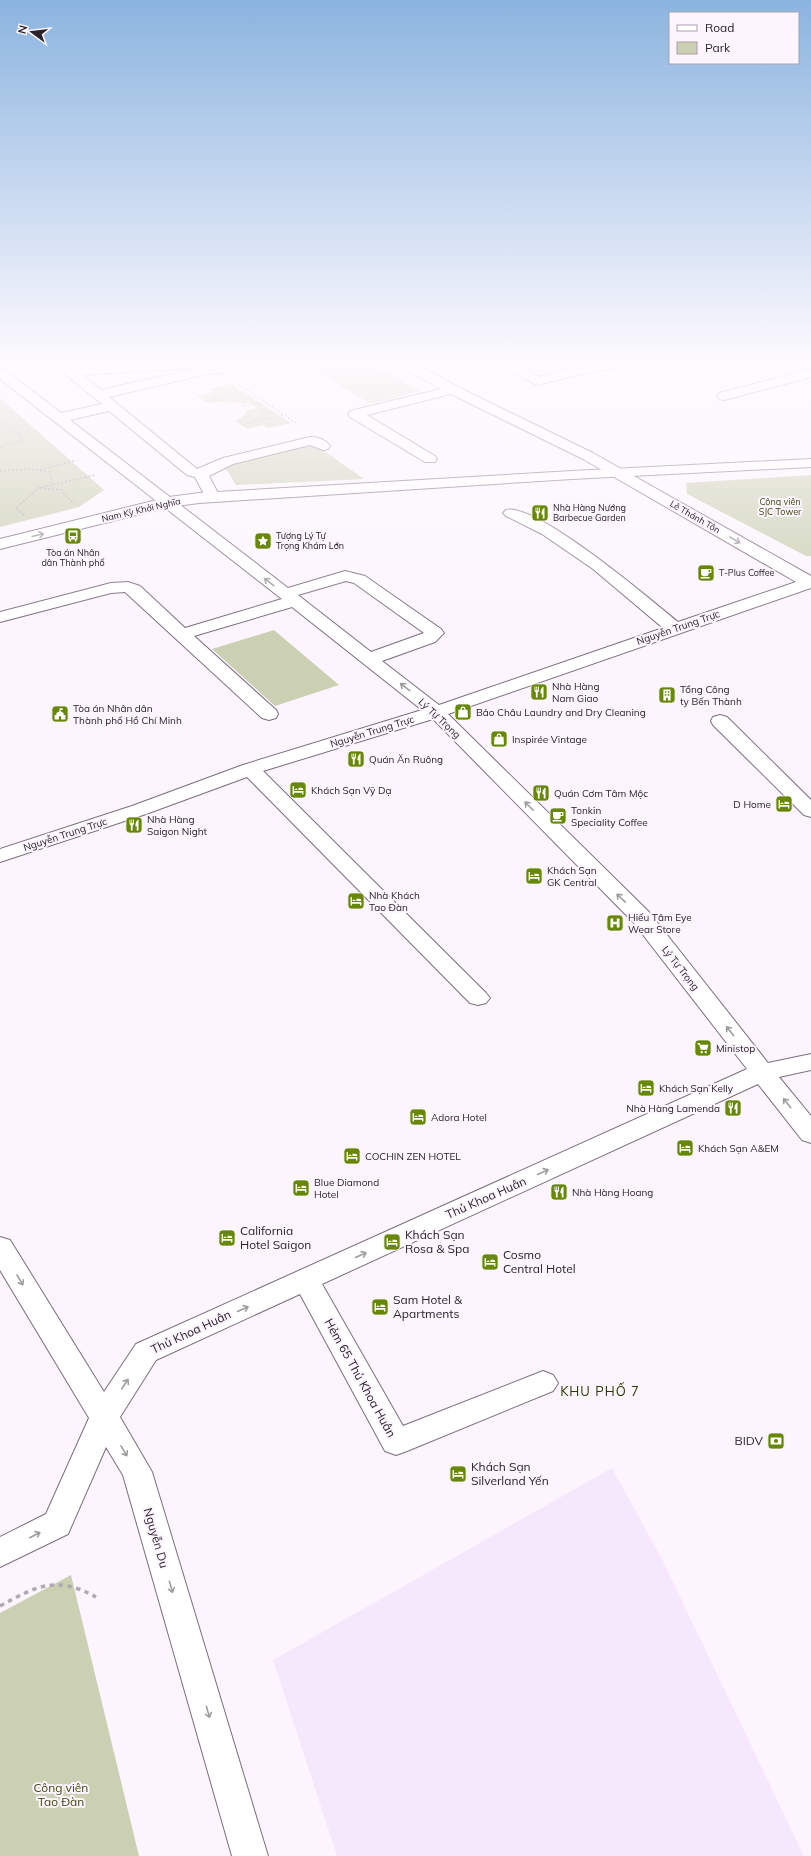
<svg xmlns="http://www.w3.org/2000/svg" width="811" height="1856" font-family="Mulish,sans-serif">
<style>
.commercial{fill:#f5e8fd}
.green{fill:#cbd0b3}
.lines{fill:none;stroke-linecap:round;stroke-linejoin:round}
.minor-casing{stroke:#7d6c82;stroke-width:2}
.major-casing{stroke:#7d6c82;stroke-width:2}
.path-far1{stroke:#b0a9b2;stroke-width:1.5;stroke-dasharray:2 2;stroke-linecap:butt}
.path{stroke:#b0a9b2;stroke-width:3.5;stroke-dasharray:4.5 4.5;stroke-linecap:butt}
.minor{fill:#fff;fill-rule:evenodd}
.major{fill:#fff;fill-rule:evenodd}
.oneway{stroke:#9f9ca0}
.labels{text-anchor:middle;stroke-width:4;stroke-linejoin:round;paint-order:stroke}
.far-park-label{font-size:9px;fill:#3f450b;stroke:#fcf5fe}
.far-poi-label{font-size:9px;fill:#29222b;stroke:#fcf5fe;text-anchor:start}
.far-street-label{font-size:9px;fill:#29222b;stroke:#fcf5fe}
.street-label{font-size:10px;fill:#29222b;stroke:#fcf5fe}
.poi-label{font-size:10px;fill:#29222b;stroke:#fcf5fe;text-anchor:start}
.near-street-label{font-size:12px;fill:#29222b;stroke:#fcf5fe}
.near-poi-label{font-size:12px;fill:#29222b;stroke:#fcf5fe;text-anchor:start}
.near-park-label{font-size:12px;fill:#3f450b;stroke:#fcf5fe}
.near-neighbourhood-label{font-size:13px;letter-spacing:1px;fill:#2a3b02;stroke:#fcf5fe}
</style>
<rect width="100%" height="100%" fill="#fcf5fe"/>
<!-- commercial -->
<path class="commercial" d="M612,1468L662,1559L804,1856H337L273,1660Z"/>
<!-- green -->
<g class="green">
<path d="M345,364H372L420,391L371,404L316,371Z"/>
<path d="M232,384L291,423L268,428L262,425L247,429L235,421L245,415L247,410L257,408L250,403C236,405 223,399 209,404L197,396L213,392L209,389Z"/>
<path d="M0,398L104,490L79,507L0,527Z"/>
<path d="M304,446L320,448L364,479L236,485L225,467Z"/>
<path d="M811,475V556H806L687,494L686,483Z"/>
<path d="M274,630L339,685L275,706L212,649Z"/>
<path d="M71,1575L139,1856H0V1613Z"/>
</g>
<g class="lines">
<!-- minor casing -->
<g class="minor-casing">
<g id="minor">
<path d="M60,364H70L74,368L137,364H200L193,368L83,375L101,390L207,366L222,367L224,370L222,373L207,374L109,397L197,469L223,458L310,437C318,437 325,439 330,446L328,449L323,450L310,445L233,464L209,476L220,497L217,500H207L195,477L187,475L109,411L70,420L288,588L345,571L365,576L441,629L444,633L435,642L382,661L439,705L663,628L593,569L542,534L506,516L503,513L506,510C536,502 651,600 678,622L796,582L583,459L451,394L367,415L435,456L437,459L435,462H425L350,417L348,414L350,411L441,389L402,367L401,364H416L458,387L593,453L811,576V588L448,714L649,912L768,1063L811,1054V1070L779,1077L811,1116V1143L802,1140L758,1084L322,1284L403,1426L543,1371L553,1375L558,1383L553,1391L407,1451L396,1455L385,1451L300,1294L156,1360L120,1417L152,1472L268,1856H232L123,1475L106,1447L68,1534L0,1567V1537L46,1514L89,1418L0,1270V1237L10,1240L104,1392L136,1344L747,1069L633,922L433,719L263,771L486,993L490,998L486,1003L478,1005L470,1003L247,777L146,814L0,862V849L132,806L243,765L422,710L292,607L194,636L276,710L278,714L276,718L269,720L262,718L125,592L111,593L0,622V612L111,583L128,582L140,586L185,628L282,599L0,379V369L5,370L61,413L102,404L60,370L58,367ZM346,581L354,583L424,633L371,652L298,595Z"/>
<path d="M499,364H515L539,377L590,364H629L622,368L590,372L537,385L501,367Z"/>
<path d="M811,369V377L724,400L719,399L717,396L719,393Z"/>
<path d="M720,715L727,717L811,800V817L804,815L713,725L711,721L713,717Z"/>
</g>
</g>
<!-- major casing -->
<g class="major-casing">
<path id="major" d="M811,459V467L572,479L199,503L169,507L0,549V539L169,497L199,493L572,471Z"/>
</g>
<!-- path-far1 -->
<g class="path-far1">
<path d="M235,382L296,423"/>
<path d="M228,395L248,391"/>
<path d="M213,399C231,395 251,395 264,410L261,417L244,425"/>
<path d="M244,406L264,402"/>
<path d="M0,419L21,436V441L0,447"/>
<path d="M257,421L284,415"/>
<path d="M41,470L76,460"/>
<path d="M0,471L30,469L50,472L52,484"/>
<path d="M40,488L61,490L74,504"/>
<path d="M24,515L16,508L38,488L95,475"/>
</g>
<!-- path -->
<path class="path" d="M0,1606C37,1586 56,1575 96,1597"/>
<!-- minor -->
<use href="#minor" class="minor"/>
<!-- major -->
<use href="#major" class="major"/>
</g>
<!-- one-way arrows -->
<defs><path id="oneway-shaft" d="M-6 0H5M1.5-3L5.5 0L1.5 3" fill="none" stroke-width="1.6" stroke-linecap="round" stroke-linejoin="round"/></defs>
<g class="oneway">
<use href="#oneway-shaft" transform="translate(38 535) rotate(-14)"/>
<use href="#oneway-shaft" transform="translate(735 540) rotate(30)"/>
<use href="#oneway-shaft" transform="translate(269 582) rotate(-142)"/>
<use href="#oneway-shaft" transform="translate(405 687) rotate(-142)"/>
<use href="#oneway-shaft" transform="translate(529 806) rotate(-135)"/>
<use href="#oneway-shaft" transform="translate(621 898) rotate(-136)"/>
<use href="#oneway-shaft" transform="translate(730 1031) rotate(-128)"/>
<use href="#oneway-shaft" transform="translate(787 1103) rotate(-128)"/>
<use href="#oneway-shaft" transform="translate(543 1172) rotate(-24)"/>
<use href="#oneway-shaft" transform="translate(361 1255) rotate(-24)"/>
<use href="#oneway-shaft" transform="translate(20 1280) rotate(59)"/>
<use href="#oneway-shaft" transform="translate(243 1309) rotate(-24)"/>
<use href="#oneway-shaft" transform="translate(125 1384) rotate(-57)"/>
<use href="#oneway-shaft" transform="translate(124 1451) rotate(59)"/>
<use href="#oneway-shaft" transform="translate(35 1535) rotate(-27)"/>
<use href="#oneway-shaft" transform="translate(171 1587) rotate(74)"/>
<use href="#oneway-shaft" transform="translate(208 1712) rotate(74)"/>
</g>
<!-- sky -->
<linearGradient id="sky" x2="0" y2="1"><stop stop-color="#8bb4df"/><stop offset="0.58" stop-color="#fefaff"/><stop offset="1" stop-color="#fefaff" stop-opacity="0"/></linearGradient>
<rect width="811" height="624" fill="url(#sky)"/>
<!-- icons -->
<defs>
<g id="restaurant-square" transform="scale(0.9)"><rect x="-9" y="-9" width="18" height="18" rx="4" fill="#668806" stroke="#fcf5fe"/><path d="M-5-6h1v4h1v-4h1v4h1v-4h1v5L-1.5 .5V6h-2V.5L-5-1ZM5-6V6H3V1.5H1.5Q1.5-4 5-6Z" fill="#fff"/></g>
<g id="bus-square" transform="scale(0.9)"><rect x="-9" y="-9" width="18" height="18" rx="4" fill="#668806" stroke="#fcf5fe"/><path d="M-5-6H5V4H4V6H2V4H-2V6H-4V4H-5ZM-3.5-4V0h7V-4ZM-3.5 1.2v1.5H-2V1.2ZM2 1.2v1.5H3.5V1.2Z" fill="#fff"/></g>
<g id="sight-square" transform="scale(0.9)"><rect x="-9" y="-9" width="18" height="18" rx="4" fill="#668806" stroke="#fcf5fe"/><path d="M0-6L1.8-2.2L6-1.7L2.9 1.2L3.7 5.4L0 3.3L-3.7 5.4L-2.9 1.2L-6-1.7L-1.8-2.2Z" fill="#fff"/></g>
<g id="cafe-square" transform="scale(0.9)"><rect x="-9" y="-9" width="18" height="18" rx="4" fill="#668806" stroke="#fcf5fe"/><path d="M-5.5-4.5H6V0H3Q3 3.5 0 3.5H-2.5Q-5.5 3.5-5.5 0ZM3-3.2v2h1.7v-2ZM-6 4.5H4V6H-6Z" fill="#fff"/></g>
<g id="building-square" transform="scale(0.9)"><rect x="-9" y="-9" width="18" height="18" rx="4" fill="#668806" stroke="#fcf5fe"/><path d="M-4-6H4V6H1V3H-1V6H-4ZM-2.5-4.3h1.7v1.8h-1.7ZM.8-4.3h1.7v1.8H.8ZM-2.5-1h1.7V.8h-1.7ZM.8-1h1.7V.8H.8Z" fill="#fff"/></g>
<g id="shop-square" transform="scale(0.9)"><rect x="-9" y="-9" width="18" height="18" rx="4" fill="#668806" stroke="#fcf5fe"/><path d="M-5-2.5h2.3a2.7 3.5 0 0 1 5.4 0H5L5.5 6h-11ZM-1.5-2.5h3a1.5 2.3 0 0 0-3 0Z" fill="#fff"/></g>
<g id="civic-square" transform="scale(0.9)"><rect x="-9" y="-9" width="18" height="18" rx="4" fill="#668806" stroke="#fcf5fe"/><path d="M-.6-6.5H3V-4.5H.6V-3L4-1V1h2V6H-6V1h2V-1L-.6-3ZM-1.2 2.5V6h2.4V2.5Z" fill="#fff"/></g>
<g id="hotel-square" transform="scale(0.9)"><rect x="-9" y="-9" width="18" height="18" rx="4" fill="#668806" stroke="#fcf5fe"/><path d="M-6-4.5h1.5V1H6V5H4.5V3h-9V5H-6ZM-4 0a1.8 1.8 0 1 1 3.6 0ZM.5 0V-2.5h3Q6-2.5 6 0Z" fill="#fff"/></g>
<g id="hospital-square" transform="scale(0.9)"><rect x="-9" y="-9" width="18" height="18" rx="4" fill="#668806" stroke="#fcf5fe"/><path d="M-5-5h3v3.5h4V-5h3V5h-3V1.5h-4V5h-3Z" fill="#fff"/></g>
<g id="supermarket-square" transform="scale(0.9)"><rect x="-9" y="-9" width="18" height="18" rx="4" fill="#668806" stroke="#fcf5fe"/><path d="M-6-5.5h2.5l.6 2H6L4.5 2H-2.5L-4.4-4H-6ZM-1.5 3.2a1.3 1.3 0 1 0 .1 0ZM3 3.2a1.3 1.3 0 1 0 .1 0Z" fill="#fff"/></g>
<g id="bank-square" transform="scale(0.9)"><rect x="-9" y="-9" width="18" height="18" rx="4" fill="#668806" stroke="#fcf5fe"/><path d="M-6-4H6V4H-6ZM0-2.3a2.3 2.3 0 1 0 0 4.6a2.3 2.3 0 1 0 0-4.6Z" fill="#fff"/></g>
</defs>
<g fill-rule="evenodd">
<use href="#restaurant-square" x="540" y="513"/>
<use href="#bus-square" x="73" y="536"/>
<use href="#sight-square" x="263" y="541"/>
<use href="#cafe-square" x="706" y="573"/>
<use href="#restaurant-square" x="539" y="692"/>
<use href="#building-square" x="667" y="695"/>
<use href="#shop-square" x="463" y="712"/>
<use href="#civic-square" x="60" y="714"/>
<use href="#shop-square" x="499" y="739"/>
<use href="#restaurant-square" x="356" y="759"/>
<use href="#hotel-square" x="298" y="790"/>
<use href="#restaurant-square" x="541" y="793"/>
<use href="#hotel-square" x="784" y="804"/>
<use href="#cafe-square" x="558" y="816"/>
<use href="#restaurant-square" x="134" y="825"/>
<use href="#hotel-square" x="534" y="876"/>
<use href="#hotel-square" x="356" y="901"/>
<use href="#hospital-square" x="615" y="923"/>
<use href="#supermarket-square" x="703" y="1048"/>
<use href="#hotel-square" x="646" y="1088"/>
<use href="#restaurant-square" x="733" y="1108"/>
<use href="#hotel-square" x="418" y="1117"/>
<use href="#hotel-square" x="685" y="1148"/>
<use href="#hotel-square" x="352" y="1156"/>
<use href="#hotel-square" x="301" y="1188"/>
<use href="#restaurant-square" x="559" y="1192"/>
<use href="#hotel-square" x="227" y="1238"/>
<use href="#hotel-square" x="392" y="1242"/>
<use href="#hotel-square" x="490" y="1262"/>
<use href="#hotel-square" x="380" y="1307"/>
<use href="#bank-square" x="776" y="1441"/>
<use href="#hotel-square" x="458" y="1474"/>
</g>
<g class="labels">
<!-- far-park labels -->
<g class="far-park-label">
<text x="780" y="505">Công viên<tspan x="780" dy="10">SJC Tower</tspan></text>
</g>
<!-- far-poi labels -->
<g class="far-poi-label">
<text x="553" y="511">Nhà Hàng Nướng<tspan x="553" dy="10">Barbecue Garden</tspan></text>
<text x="276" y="539">Tượng Lý Tự<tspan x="276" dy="10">Trọng Khám Lớn</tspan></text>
<text x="73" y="556" text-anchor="middle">Tòa án Nhân<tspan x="73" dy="10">dân Thành phố</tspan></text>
<text x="719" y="576">T-Plus Coffee</text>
</g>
<!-- far-street labels -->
<g class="far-street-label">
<text transform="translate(141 510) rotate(-13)" y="3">Nam Kỳ Khởi Nghĩa</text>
<text transform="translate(695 517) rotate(30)" y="3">Lê Thánh Tôn</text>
</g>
<!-- street labels -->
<g class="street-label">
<text transform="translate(678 627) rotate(-19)" y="4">Nguyễn Trung Trực</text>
<text transform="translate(440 718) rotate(43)" y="4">Lý Tự Trọng</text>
<text transform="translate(372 731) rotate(-17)" y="4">Nguyễn Trung Trực</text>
<text transform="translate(65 834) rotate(-18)" y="4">Nguyễn Trung Trực</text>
<text transform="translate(681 968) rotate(52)" y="4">Lý Tự Trọng</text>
</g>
<!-- poi labels -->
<g class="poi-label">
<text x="552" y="690">Nhà Hàng<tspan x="552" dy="12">Nam Giao</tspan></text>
<text x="680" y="693">Tổng Công<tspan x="680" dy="12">ty Bến Thành</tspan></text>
<text x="73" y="712">Tòa án Nhân dân<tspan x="73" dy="12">Thành phố Hồ Chí Minh</tspan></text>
<text x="476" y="716">Bảo Châu Laundry and Dry Cleaning</text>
<text x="512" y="743">Inspirée Vintage</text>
<text x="369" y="763">Quán Ăn Ruông</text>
<text x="311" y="794">Khách Sạn Vỹ Dạ</text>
<text x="554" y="797">Quán Cơm Tâm Mộc</text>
<text x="771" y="808" text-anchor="end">D Home</text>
<text x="571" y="814">Tonkin<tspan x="571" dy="12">Speciality Coffee</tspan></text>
<text x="147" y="823">Nhà Hàng<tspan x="147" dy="12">Saigon Night</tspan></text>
<text x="547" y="874">Khách Sạn<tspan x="547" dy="12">GK Central</tspan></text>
<text x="369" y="899">Nhà Khách<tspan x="369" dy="12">Tao Đàn</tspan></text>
<text x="628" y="921">Hiếu Tâm Eye<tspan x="628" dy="12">Wear Store</tspan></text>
<text x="716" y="1052">Ministop</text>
<text x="659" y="1092">Khách Sạn Kelly</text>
<text x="720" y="1112" text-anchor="end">Nhà Hàng Lamenda</text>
<text x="431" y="1121">Adora Hotel</text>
<text x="698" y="1152">Khách Sạn A&amp;EM</text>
<text x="365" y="1160">COCHIN ZEN HOTEL</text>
<text x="314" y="1186">Blue Diamond<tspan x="314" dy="12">Hotel</tspan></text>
<text x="572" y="1196">Nhà Hàng Hoang</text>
</g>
<!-- near-street labels -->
<g class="near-street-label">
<text transform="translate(486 1198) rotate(-24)" y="4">Thủ Khoa Huân</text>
<text transform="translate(191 1332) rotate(-25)" y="4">Thủ Khoa Huân</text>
<text transform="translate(360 1378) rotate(61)" y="4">Hẻm 65 Thủ Khoa Huân</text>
<text transform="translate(156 1538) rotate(74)" y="4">Nguyễn Du</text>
</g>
<!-- near-poi labels -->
<g class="near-poi-label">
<text x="240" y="1235">California<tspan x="240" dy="14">Hotel Saigon</tspan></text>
<text x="405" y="1239">Khách Sạn<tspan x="405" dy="14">Rosa &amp; Spa</tspan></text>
<text x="503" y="1259">Cosmo<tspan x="503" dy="14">Central Hotel</tspan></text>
<text x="393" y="1304">Sam Hotel &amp;<tspan x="393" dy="14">Apartments</tspan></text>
<text x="763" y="1445" text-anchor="end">BIDV</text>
<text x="471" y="1471">Khách Sạn<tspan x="471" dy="14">Silverland Yến</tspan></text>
</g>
<!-- near-park labels -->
<g class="near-park-label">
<text x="61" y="1792">Công viên<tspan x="61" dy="14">Tao Đàn</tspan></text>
</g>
<!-- near-neighbourhood labels -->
<g class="near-neighbourhood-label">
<text x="600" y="1396">KHU PHỐ 7</text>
</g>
</g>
<!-- legend -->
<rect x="669" y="12" width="130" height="52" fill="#fcf5fe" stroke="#a8a1aa"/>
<rect x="677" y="25" width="20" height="6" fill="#ffffff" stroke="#a8a1aa"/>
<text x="705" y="32" font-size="12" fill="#29222b">Road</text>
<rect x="677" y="42" width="20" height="12" fill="#cbd0b3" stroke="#a8a1aa"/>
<text x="705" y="52" font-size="12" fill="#29222b">Park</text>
<!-- north arrow -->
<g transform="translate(32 32) rotate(285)" stroke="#fcf5fe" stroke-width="3" paint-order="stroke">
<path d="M0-3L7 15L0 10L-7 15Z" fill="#29222b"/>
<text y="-6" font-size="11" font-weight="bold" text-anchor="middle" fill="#29222b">N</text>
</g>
</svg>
